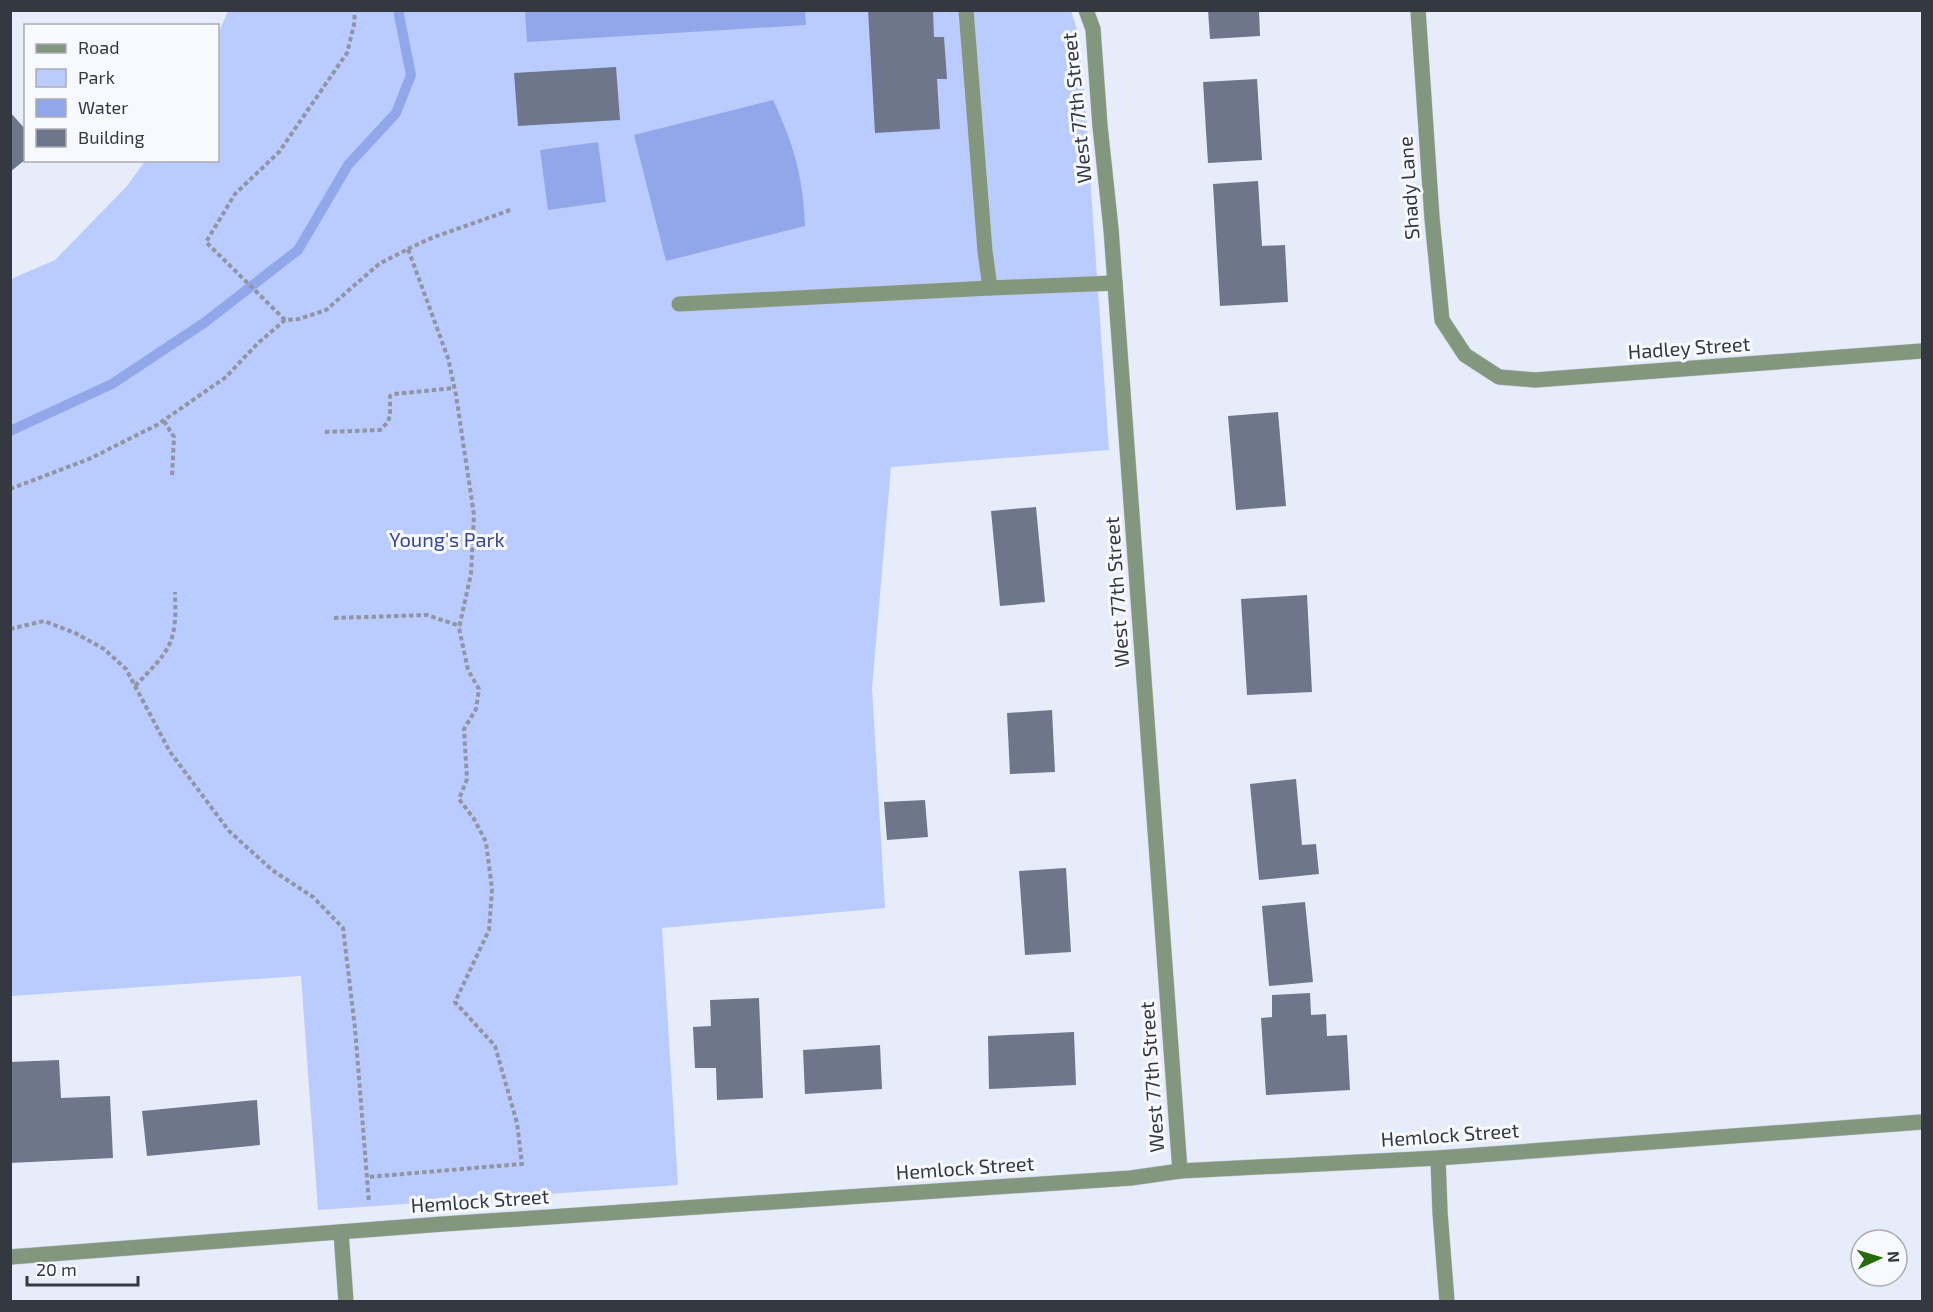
<svg xmlns="http://www.w3.org/2000/svg" width="1933" height="1312" font-family="'Exo 2',sans-serif">
<style>
.green{fill:#bacbff}
.water{fill:#92a7e9}
.lines{fill:none;stroke-linecap:round;stroke-linejoin:round}
.stream{stroke:#92a7e9;stroke-width:10}
.building{fill:#6e768c}
.minor-casing{stroke:#c3c8d6;stroke-width:16}
.path{stroke:#9095a1;stroke-width:4;stroke-dasharray:4.5 3;stroke-linecap:butt}
.minor{stroke:#82977d;stroke-width:15}
.labels{text-anchor:middle;stroke-width:6;stroke-linejoin:round;paint-order:stroke}
.street-label{font-size:20px;fill:#343841;stroke:#f8f9ff}
.park-label{font-size:20px;fill:#354795;stroke:#f8f9ff}
</style>
<rect width="100%" height="100%" fill="#e7ecfb"/>
<!-- green -->
<path class="green" d="M228,11H1071L1077,29L1084,88L1109,450L891,467L872,688L885,908L662,928L678,1185L318,1210L301,976L11,996V279L55,260L127,186L145,161L218,160V34Z"/>
<!-- water -->
<g class="water">
<path d="M805,10L806,25L527,42L525,11Z"/>
<path d="M773,100C794,145 803,177 805,226L666,261L634,135Z"/>
<path d="M598,142L606,202L548,210L540,150Z"/>
</g>
<g class="lines">
<!-- stream -->
<path class="stream" d="M10,431L112,384L204,323L298,250L348,165L396,113L411,75L398,10"/>
</g>
<!-- building -->
<g class="building">
<path d="M868,10H933L934,37H944L947,79H937L940,129L875,133Z"/>
<path d="M1208,10H1259L1260,36L1210,39Z"/>
<path d="M616,67L620,120L518,126L514,73Z"/>
<path d="M1257,79L1262,160L1208,163L1203,82Z"/>
<path d="M10,112L26,130V159L10,172Z"/>
<path d="M1258,181L1262,246L1285,245L1288,302L1220,306L1213,184Z"/>
<path d="M1278,412L1286,506L1236,510L1228,416Z"/>
<path d="M1036,507L1045,602L1000,606L991,511Z"/>
<path d="M1307,595L1312,692L1247,695L1241,599Z"/>
<path d="M1052,710L1055,772L1010,774L1007,713Z"/>
<path d="M1296,779L1302,845L1316,844L1319,874L1259,880L1250,784Z"/>
<path d="M925,800L928,837L887,840L884,802Z"/>
<path d="M1066,868L1071,952L1025,955L1019,871Z"/>
<path d="M1305,902L1313,982L1269,986L1262,906Z"/>
<path d="M1310,993L1311,1015L1326,1014L1327,1036L1347,1035L1350,1090L1266,1095L1261,1018L1272,1017V995Z"/>
<path d="M759,998L763,1098L717,1100L716,1068H695L693,1027L711,1026L710,1000Z"/>
<path d="M1074,1032L1076,1085L989,1089L988,1036Z"/>
<path d="M880,1045L882,1089L805,1094L803,1050Z"/>
<path d="M59,1060L61,1098L110,1096L113,1158L10,1163V1062Z"/>
<path d="M257,1100L260,1145L147,1156L142,1111Z"/>
</g>
<g class="lines">
<!-- minor casing -->
<g class="minor-casing">
<g id="minor">
<path d="M966,10L985,251L990,288"/>
<path d="M1086,10L1093,29L1100,126L1111,229L1180,1171"/>
<path d="M1418,10L1432,218L1442,320L1465,355L1499,377L1535,380L1922,351"/>
<path d="M679,304L990,288L1115,283"/>
<path d="M1438,1158L1440,1212L1447,1302"/>
<path d="M341,1232L346,1302"/>
<path d="M10,1257L443,1224L1131,1178L1180,1171L1438,1158L1922,1122"/>
</g>
</g>
<!-- path -->
<g class="path">
<path d="M408,249L429,239L513,209"/>
<path d="M285,320L206,242L235,194L279,152L347,53L354,25L355,10"/>
<path d="M164,421L174,437L172,477"/>
<path d="M325,432L380,430L388,422L390,415V396L394,394L454,388"/>
<path d="M10,489L89,459L157,425L226,377L257,344L285,320L299,319L326,310L379,264L408,249L448,358L456,395L474,515L471,574L459,628L468,670L479,689L476,709L464,729L467,779L459,799L474,819L486,842L492,889L489,930L455,1002L495,1046L517,1123L522,1164L367,1177"/>
<path d="M334,618L427,615L460,626"/>
<path d="M10,629L44,621L75,633L104,649L126,669L170,752L229,831L272,870L313,897L343,928L355,1028L369,1203"/>
<path d="M135,686C171,649 177,644 175,592"/>
</g>
<!-- minor -->
<use href="#minor" class="minor"/>
</g>
<g class="labels">
<!-- street labels -->
<g class="street-label">
<text transform="translate(1077 108) rotate(-96)" y="7">West 77th Street</text>
<text transform="translate(1409 188) rotate(-94)" y="7">Shady Lane</text>
<text transform="translate(1689 348) rotate(-4)" y="7">Hadley Street</text>
<text transform="translate(1117 592) rotate(-94)" y="7">West 77th Street</text>
<text transform="translate(1152 1077) rotate(-94)" y="7">West 77th Street</text>
<text transform="translate(1450 1135) rotate(-4)" y="7">Hemlock Street</text>
<text transform="translate(965 1168) rotate(-4)" y="7">Hemlock Street</text>
<text transform="translate(480 1201) rotate(-4)" y="7">Hemlock Street</text>
</g>
<!-- park labels -->
<g class="park-label">
<text x="447" y="547">Young's Park</text>
</g>
</g>
<!-- border -->
<rect width="1933" height="1312" fill="none" stroke="#343841" stroke-width="24"/>
<!-- legend -->
<rect x="24" y="24" width="195" height="138" fill="#f8f9ff" stroke="#aaacb3" stroke-width="1.5"/>
<rect x="36" y="44" width="30" height="9" fill="#82977d" stroke="#aaacb3" stroke-width="1.5"/>
<text x="78" y="54" font-size="18" fill="#343841">Road</text>
<rect x="36" y="69" width="30" height="18" fill="#bacbff" stroke="#aaacb3" stroke-width="1.5"/>
<text x="78" y="84" font-size="18" fill="#343841">Park</text>
<rect x="36" y="99" width="30" height="18" fill="#92a7e9" stroke="#aaacb3" stroke-width="1.5"/>
<text x="78" y="114" font-size="18" fill="#343841">Water</text>
<rect x="36" y="129" width="30" height="18" fill="#6e768c" stroke="#aaacb3" stroke-width="1.5"/>
<text x="78" y="144" font-size="18" fill="#343841">Building</text>
<!-- north arrow -->
<g transform="translate(1879 1258) rotate(86)"><circle r="28" fill="#f8f9ff" stroke="#aaacb3" stroke-width="1.5"/>
<path d="M0-4.5L10 22L0 15L-10 22Z" fill="#256c08"/>
<text y="-9" font-size="16" font-weight="bold" text-anchor="middle" fill="#343841">N</text>
</g>
<!-- scale -->
<path d="M27 1276v9h111v-9" fill="none" stroke="#343841" stroke-width="3"/>
<text x="36" y="1276" font-size="18" fill="#343841" stroke="#f8f9ff" stroke-width="4.5" paint-order="stroke">20 m</text>
</svg>
